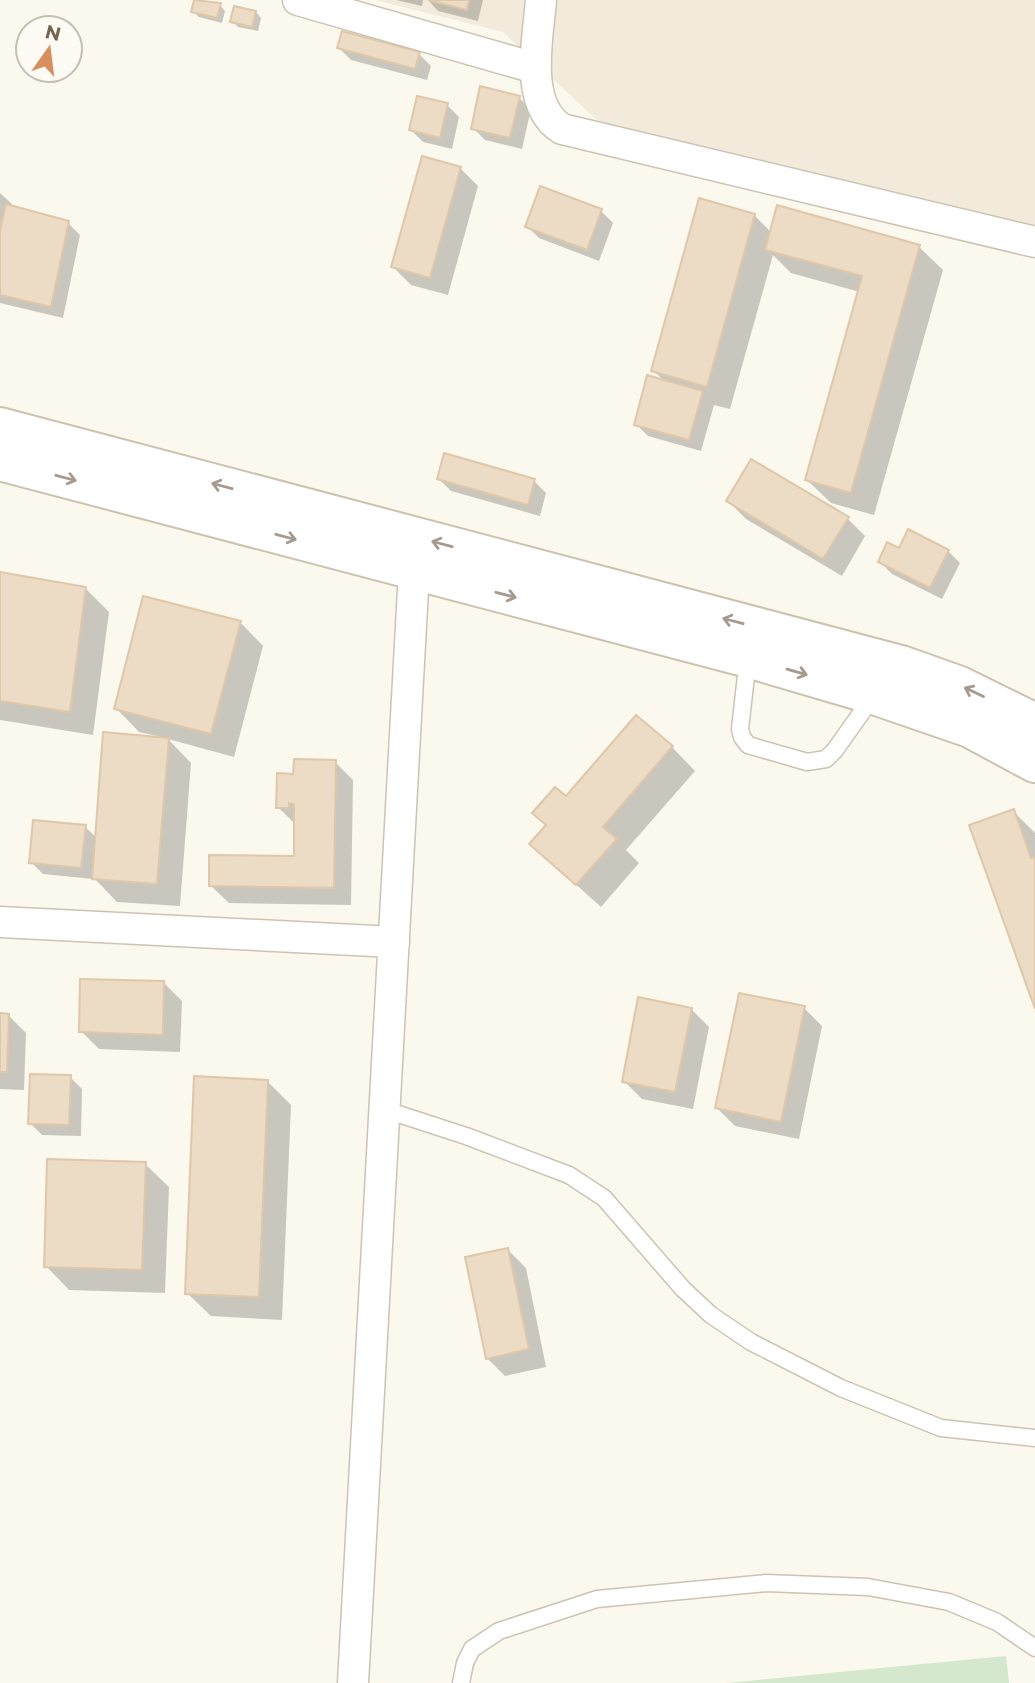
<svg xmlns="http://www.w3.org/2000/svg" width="1035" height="1683" font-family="Montserrat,sans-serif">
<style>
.residential{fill:#f2ebdc}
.green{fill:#d3e8cc}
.shadow{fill:#0003}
.building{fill:#ecdbc5;stroke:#dfc7a9;stroke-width:2}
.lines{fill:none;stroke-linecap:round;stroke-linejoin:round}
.lane-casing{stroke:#cdc3b3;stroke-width:19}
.street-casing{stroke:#cdc3b3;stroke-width:33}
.secondary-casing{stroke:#cdc2af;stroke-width:42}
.lane{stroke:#fff;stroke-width:16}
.street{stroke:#fff;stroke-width:30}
.secondary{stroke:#fff;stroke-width:38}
.oneway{stroke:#a59a8e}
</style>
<rect width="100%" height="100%" fill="#fbf8ed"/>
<!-- residential -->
<path class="residential" d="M375,0H1035V245L635,156L503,32Z"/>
<!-- green -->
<path class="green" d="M1006,1656L1009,1683H727Z"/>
<!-- shadow -->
<g class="shadow">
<path d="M196,0L220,5L225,11L222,23L199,17L193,11Z"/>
<path d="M396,0H423L422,6Z"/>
<path d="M428,0H483L478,21L438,11Z"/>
<path d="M256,12L261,18L258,31L238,27L232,21Z"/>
<path d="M339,48L419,54L431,66L427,80L351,60Z"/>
<path d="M519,98L531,109L522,149L485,140L473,128Z"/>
<path d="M447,105L459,117L452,149L423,142L411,130Z"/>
<path d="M460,168L478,186L448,295L411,285L393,267Z"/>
<path d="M0,193L12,204L11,207L68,223L80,235L63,318L0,303Z"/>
<path d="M601,211L613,223L599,261L539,238L527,226Z"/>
<path d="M754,215L772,233L919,247L943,270L874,515L831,503L807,480L860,292L791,273L773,255L730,409L714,405L701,451L648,436L636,424L664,381L653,370Z"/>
<path d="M439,479L534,481L546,493L540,516L451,491Z"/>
<path d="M728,501L847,518L865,536L842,576L746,519Z"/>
<path d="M900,550L948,551L960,563L942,599L892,574L880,562Z"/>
<path d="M0,574L86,589L109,612L93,735L0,720Z"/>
<path d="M240,622L263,646L234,757L168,739L191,763L180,906L117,902L93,877V879L43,874L31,862L85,827L97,838L157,738V736L139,732L116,708Z"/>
<path d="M672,747L695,771L626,850L639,863L601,907L531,844L566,798Z"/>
<path d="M335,762L353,780L351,905L229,903L210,885L295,858L296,825L278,807L295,775Z"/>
<path d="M1013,811L1035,833V1004Z"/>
<path d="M164,983L182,1001L180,1052L99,1049L81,1031Z"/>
<path d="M804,1008L822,1026L799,1139L735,1126L717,1108Z"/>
<path d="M691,1009L709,1027L693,1109L642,1099L624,1081Z"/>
<path d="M0,1015H8L26,1033L24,1090L0,1089Z"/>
<path d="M70,1077L82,1089L81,1136L42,1135L30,1123Z"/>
<path d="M267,1081L291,1105L282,1320L211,1316L187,1293Z"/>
<path d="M145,1164L169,1187L165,1293L69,1290L46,1266Z"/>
<path d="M508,1250L526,1268L546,1367L505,1376L487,1358Z"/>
</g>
<!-- building -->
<g class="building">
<path d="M194,0L221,3L217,18L191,12Z"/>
<path d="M428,0H469L467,10Z"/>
<path d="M234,6L256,11L252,27L230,22Z"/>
<path d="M342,31L420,52L415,69L337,48Z"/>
<path d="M480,86L520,96L510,138L471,129Z"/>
<path d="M417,96L448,103L440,138L409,130Z"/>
<path d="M422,156L461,167L430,278L391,267Z"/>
<path d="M540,186L602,209L587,250L525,227Z"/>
<path d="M699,198L755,214L707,387L651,371Z"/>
<path d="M6,204L69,221L51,307L0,295V230Z"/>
<path d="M777,205L920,245L851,493L805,480L862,276L765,250Z"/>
<path d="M647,375L703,391L689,440L634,425Z"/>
<path d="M444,453L535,479L528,505L437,479Z"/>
<path d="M751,459L849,517L823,559L726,501Z"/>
<path d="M908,529L949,550L930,588L878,562L887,542L899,548Z"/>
<path d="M0,572L86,587L70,712L0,701Z"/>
<path d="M143,596L241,621L211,734L114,709Z"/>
<path d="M636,715L673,746L603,827L617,839L576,885L529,844L546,825L532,813L555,787L566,796Z"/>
<path d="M103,732L169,738L157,884L92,879Z"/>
<path d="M294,759L336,760L334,888L209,886V855L294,856V804L289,803V808H276L277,773L293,774Z"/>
<path d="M1014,809L1031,858L1035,857V1009L969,825Z"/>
<path d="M33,820L86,825L81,868L29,863Z"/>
<path d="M80,979L164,981L163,1035L79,1032Z"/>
<path d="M739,993L805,1006L781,1122L715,1108Z"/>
<path d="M638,997L692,1008L675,1092L622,1082Z"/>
<path d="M0,1013L9,1014L7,1072H0Z"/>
<path d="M30,1074L71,1075L69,1125L28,1124Z"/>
<path d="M194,1076L268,1080L259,1297L185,1294Z"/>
<path d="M47,1159L146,1162L142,1270L44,1267Z"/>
<path d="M508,1248L529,1349L486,1359L465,1257Z"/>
</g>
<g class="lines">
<!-- lane casing -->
<g class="lane-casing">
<g id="lane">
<path d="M748,658L740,729L742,737L748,745L807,762L826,759L835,750L874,695"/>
<path d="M386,1110L466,1136L569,1175L604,1198L683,1289L711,1315L751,1342L841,1388L941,1428L1035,1438"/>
<path d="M461,1683L465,1663L472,1649L499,1631L597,1599L766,1583L868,1587L949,1602L997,1622L1035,1648"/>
</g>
</g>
<!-- street casing -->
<g class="street-casing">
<g id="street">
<path d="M298,0L535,68"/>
<path d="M541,0C538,38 523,105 562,129L1035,242"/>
<path d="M0,922L394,942"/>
<path d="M353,1683L414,571"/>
</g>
</g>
<!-- secondary casing -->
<g class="secondary-casing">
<g id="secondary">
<path d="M0,427L901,665L960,686L1035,723"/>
<path d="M0,461L748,658L874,695L970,728L1035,763"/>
</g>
</g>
<!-- lane -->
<use href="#lane" class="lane"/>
<!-- street -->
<use href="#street" class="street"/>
<!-- secondary -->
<use href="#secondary" class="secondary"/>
</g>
<!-- one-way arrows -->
<defs><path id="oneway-shaft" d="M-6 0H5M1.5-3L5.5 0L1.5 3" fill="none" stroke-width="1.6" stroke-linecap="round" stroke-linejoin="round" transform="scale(1.75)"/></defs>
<g class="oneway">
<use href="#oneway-shaft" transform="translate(66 478) rotate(15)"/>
<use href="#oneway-shaft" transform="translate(222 486) rotate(-165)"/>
<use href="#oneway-shaft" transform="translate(286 537) rotate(15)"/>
<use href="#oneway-shaft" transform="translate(442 544) rotate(-165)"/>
<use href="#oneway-shaft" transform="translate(506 595) rotate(15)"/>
<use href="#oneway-shaft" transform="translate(733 621) rotate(-165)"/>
<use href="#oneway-shaft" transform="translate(797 672) rotate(16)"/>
<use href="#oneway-shaft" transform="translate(974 692) rotate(-155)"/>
</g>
<!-- north arrow -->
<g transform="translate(49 49) rotate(14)"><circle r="33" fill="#fefbf4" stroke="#c7bfb3" stroke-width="2"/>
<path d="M0-5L12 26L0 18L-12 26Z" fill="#d78f60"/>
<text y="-10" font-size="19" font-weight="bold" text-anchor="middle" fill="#756451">N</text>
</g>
</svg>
